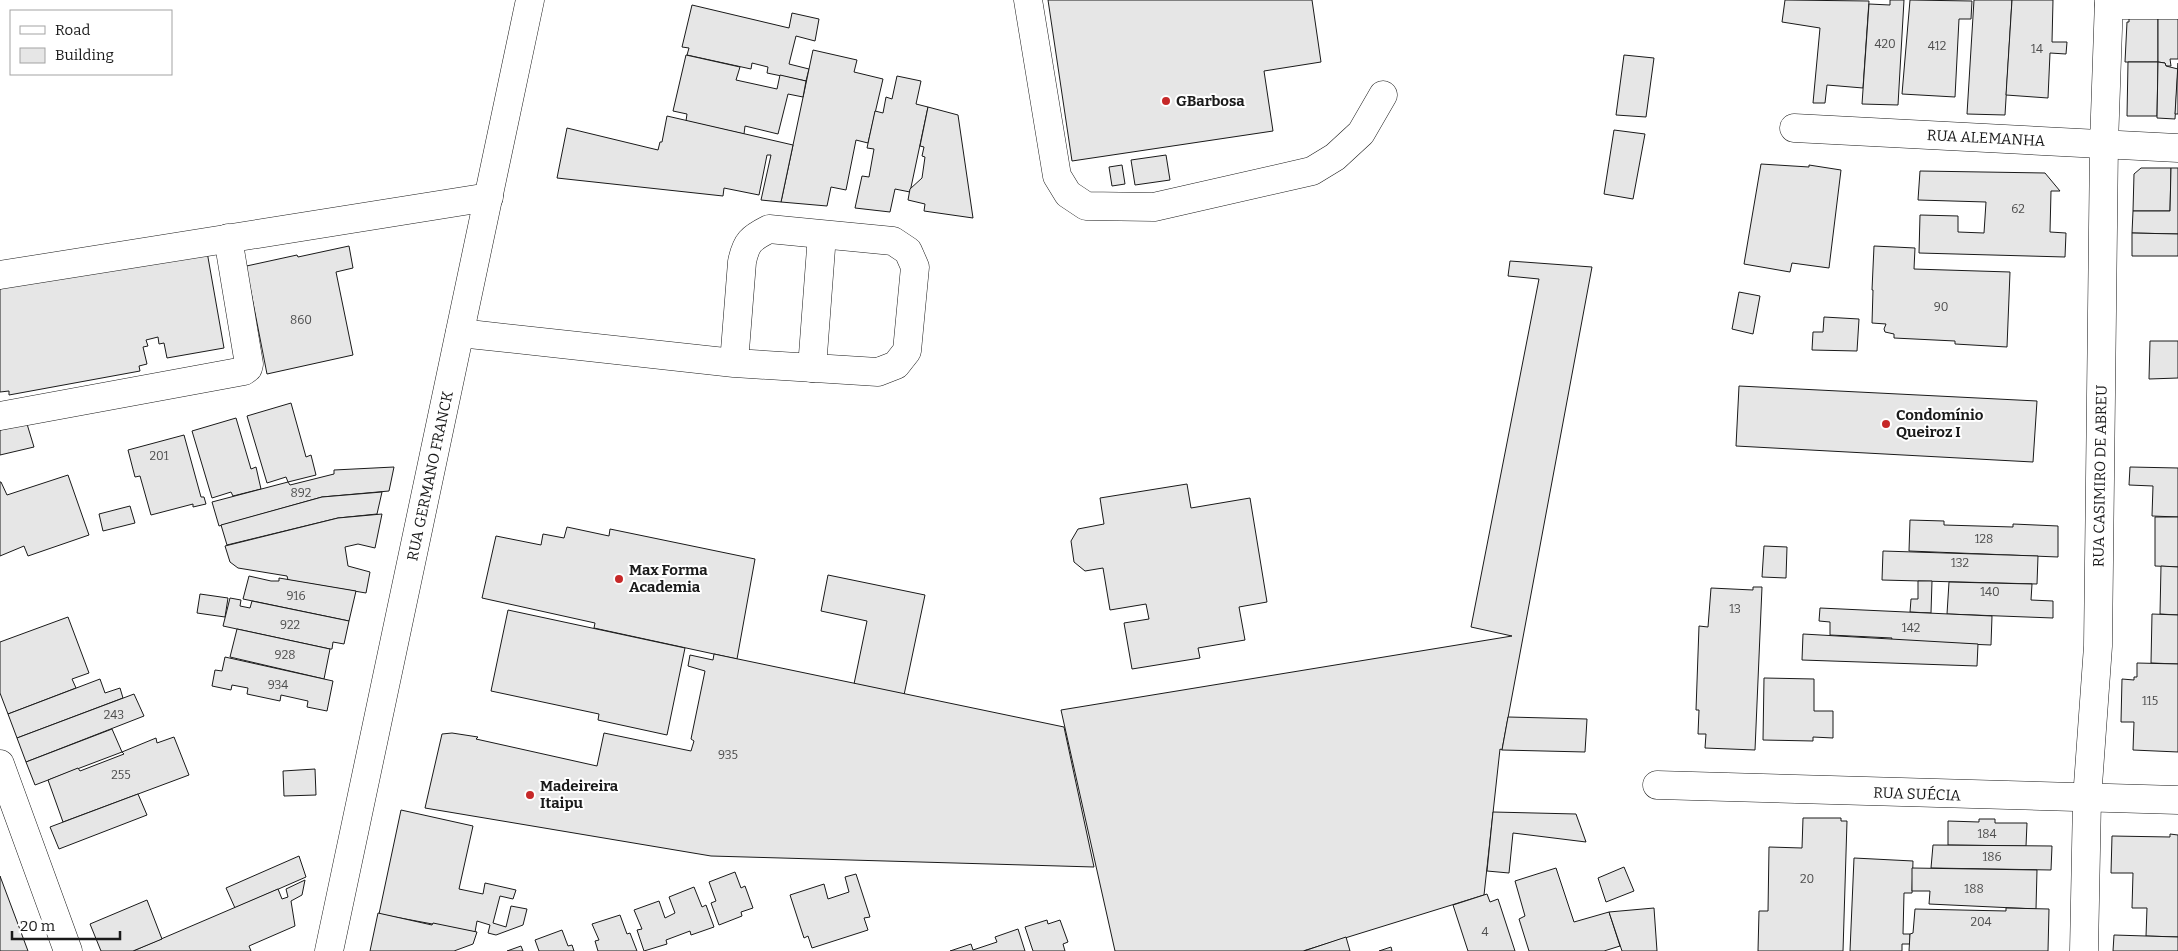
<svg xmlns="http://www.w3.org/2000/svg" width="2178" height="951" font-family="Bitter,serif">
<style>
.building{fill:#e6e6e6;stroke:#1a1a1a}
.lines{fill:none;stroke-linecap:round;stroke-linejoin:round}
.minor-casing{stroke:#1a1a1a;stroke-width:29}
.major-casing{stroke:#1a1a1a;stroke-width:29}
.minor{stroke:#fff;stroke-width:28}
.major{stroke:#fff;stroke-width:28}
.poi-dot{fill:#c62828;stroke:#fff;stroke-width:2}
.labels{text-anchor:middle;stroke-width:4;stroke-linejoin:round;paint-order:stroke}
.number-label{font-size:12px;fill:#4d4d4d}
.poi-label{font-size:15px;font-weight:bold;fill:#1a1a1a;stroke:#fff;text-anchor:start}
.street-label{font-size:15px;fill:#1a1a1a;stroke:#fff}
</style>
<rect width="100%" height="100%" fill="#fff"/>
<!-- building -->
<g class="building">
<path d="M1048,0H1312L1321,62L1264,71L1273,131L1072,161Z"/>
<path d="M1785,0L1869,1L1863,88L1827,85L1825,103H1813L1820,28L1782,22Z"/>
<path d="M1890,0H1904L1898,105L1862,104L1869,4L1890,5Z"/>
<path d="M1910,0L1972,1L1971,19H1959L1955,97L1902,94Z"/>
<path d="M1974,0H2012L2005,115L1967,114Z"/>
<path d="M2012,0H2053L2052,42H2067L2066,54L2050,53L2048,98L2006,95Z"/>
<path d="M692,5L789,28L792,13L819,19L815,41L796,36L789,64L809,69L806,81L767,73L768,67L752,63L751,69L687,55L689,48L682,47Z"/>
<path d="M2129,13H2158V62H2125L2127,22H2129Z"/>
<path d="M2178,14V59H2170L2171,66H2166L2165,63L2158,62V15Z"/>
<path d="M813,50L857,60L854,72L883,79L868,143L856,140L846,190L831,187L827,206L781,202Z"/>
<path d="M686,55L740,67L736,80L777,89L780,75L806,81L803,97L788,94L778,134L745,126L744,134L686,121L687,114L673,111Z"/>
<path d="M1624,55L1654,58L1646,117L1616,115Z"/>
<path d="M2128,62H2158L2157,116H2127Z"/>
<path d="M2158,62L2165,63L2166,66L2178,69L2175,119L2157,118Z"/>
<path d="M2178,63V114H2175Z"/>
<path d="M897,76L921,81L916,104L928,107L910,192L895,189L890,212L855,208L862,176L869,177L874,149L867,148L875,111L883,113L886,97L892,99Z"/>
<path d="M928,107L958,115L973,218L924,211L925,204L908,200L910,189L922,178L925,157L922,156L924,147L920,146Z"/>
<path d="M667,116L793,145L781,202L761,200L771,155H767L759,195L724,188L723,196L557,178L567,128L658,150L660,142H662Z"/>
<path d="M1614,130L1645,134L1633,199L1604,194Z"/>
<path d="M1166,155L1170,180L1135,185L1131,160Z"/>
<path d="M1761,164L1809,167V165L1841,170L1829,268L1792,263L1790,272L1744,264Z"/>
<path d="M1122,165L1125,184L1112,186L1109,167Z"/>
<path d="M2141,168H2171L2170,211H2133L2134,174Z"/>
<path d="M2171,168H2178V234L2132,233L2133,211H2170Z"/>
<path d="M1920,171L2045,173L2060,191H2051L2050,232L2066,233L2065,257L1919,253L1920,215L1958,216V232L1984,233L1986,202L1918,200Z"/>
<path d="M2132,233L2178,234V256H2132Z"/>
<path d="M206,246L224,348L167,358L164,343L159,344L158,337L146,340L148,346L143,347L147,364L139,366L140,371L9,395V391L0,392V280Z"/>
<path d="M349,246L353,268L336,272L353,355L267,374L249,282L242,267L297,255L298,257Z"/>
<path d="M1874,246L1915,248L1914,269L2010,272L2007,347L1955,344V341L1894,338V334L1885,332L1884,329L1886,324L1872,323L1873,290H1872Z"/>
<path d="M1510,261L1592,267L1502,750L1500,749L1484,895L1303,951H1115L1061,710L1512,636L1471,627L1539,279L1508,276Z"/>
<path d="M1739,292L1760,296L1753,334L1732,329Z"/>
<path d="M1824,317L1859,319L1857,351L1812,350L1813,332H1823Z"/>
<path d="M2150,341H2178V378L2149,379Z"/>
<path d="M1739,386L2037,401L2033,462L1736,446Z"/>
<path d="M291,403L306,457L311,455L316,475L288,482L286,477L267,483L247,416Z"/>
<path d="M236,418L251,469L256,467L261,489L233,496L231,492L212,498L192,431Z"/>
<path d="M27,424L34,447L0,455V430Z"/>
<path d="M184,435L201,497H204L206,504L193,507V504L151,515L140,476L135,477L128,450Z"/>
<path d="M394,467L389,491L322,497L219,526L212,502L288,482L290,485L334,474V470Z"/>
<path d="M2130,467L2178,468V517L2152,516L2153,486L2129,485Z"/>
<path d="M68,475L89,535L28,556L24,546L0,556V482H1L7,495Z"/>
<path d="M1187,484L1191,508L1250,498L1267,602L1239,607L1245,640L1198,648L1200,658L1132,669L1124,623L1149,619L1146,604L1110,610L1103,568L1085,571L1074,562L1071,541L1078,529L1104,524L1100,498Z"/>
<path d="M382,492L377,514L338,518L227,545L221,525L322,497Z"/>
<path d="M130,506L135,523L103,531L99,514Z"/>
<path d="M382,514L375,548L358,544L345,547L348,566L370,572L366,593L288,580L287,576L238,568L230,562L225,546L338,518Z"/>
<path d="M2155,517H2178V567L2155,566Z"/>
<path d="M1910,520L1944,521V525L2013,527V524L2058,526V557L1909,551Z"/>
<path d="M567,527L609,536L610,529L755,559L737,659L594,628L595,623L482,598L496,536L541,545L543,534L564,538Z"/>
<path d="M1764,546L1787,547L1786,578L1762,577Z"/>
<path d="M1883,551L2038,556L2037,584L1882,580Z"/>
<path d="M2161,566L2178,567V615L2160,614Z"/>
<path d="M828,575L925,595L904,695L854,684L867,621L821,611Z"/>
<path d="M249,576L271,581H279V578L356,591L349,621L243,599Z"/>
<path d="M1918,581H1932L1931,613L1910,612L1911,599H1918Z"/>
<path d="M1949,582L2032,584L2031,600L2053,601V618L1947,614Z"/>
<path d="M1753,587H1762L1755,750L1705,748L1706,734H1698L1699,710H1696L1699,626L1708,627L1711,588L1753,590Z"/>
<path d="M200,594L228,598L225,617L197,613Z"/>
<path d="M230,598L241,600L240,606L250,608L252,601L349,621L344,644L333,642L332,649H330L223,626Z"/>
<path d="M1820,608L1992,616L1991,645L1891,641L1892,638L1830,635V622L1819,621Z"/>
<path d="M508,610L685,648L667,735L598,720L599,714L491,691Z"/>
<path d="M2152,614L2178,615V664L2151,663Z"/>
<path d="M68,617L89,673L72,679L76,688L8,714L0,693V642Z"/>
<path d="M237,629L330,649L324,679L230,657Z"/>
<path d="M1803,634L1978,644L1977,666L1802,660Z"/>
<path d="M714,654L1064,727L1094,867L711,856L425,808L442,734L452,733L478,737L476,739L597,766L604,733L691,751L694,741L691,739L705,671L688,666L690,655L713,660Z"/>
<path d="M225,657L333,681L327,711L307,707L308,701L281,695L280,701L247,694L248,688L232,685L231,690L212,686L215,670L222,671Z"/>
<path d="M2137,663L2178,664V752L2133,750L2134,722H2121L2122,679L2134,680V677H2137Z"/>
<path d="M1764,678L1814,679V711H1833V738L1813,737V741L1763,740Z"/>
<path d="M100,679L105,693L120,688L123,698L17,738L8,714Z"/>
<path d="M134,694L144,716L26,762L17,738Z"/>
<path d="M1508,717L1587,719L1585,752L1502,750Z"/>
<path d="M112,729L122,752L35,785L26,762Z"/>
<path d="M174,737L189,775L63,822L48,780L78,768L80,771L124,754L122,752L156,738L157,743Z"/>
<path d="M315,769L316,795L284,796L283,771Z"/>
<path d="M138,794L147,815L59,849L50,827Z"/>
<path d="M401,810L473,826L459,889L483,894L485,883L516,890L513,899L500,896L493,923L506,927L511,906L527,909L523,925L496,935L488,933L490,925L477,921L475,932L379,914Z"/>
<path d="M1493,812L1576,814L1586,842L1513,833L1509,873L1487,871Z"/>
<path d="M1803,818H1841V821H1847L1843,951H1758L1759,911H1768L1769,847L1802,848Z"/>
<path d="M1979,819H1995V823H2027L2026,846L1948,845V821L1979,822Z"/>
<path d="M2170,834L2178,835V937L2146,936L2147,908H2132L2133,873H2111L2112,836L2170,837Z"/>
<path d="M1933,845L2052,846L2051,870L1931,868Z"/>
<path d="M299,856L306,877L235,908L226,888Z"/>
<path d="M1854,858L1913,861L1912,893H1904L1903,934H1910V944H1902V951H1850Z"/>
<path d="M1624,867L1634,891L1606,902L1598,878Z"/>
<path d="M1556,868L1574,922L1609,912L1620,946L1604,951H1529L1519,919L1525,916L1515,881Z"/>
<path d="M1912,868L2037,870L2036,909L1929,904L1930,891H1912Z"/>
<path d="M735,872L741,888L745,886L753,908L741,912L742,916L719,925L711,903L716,901L709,882Z"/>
<path d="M856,874L870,917L864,918L868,930L812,948L808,936L804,938L790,895L824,884L828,899L849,892L845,877Z"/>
<path d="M0,876L28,951H0Z"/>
<path d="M305,880L302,895L291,901L295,926L249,946L251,951H133L278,889L282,899L288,897L286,889Z"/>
<path d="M694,887L702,907L706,905L714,927L691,935L690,931L666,940L667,944L644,951L637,930L642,929L634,910L659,901L665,918L675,913L669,897Z"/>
<path d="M1487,894L1490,902L1498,899L1515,951H1468L1453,905Z"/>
<path d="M147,900L162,939L133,951H101L90,924Z"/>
<path d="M1654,908L1657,951H1622L1609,912Z"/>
<path d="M2006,908L2049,909L2048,951H1909L1910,934L1913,933L1915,909L2006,911Z"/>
<path d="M378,913L432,925L433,923L477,932L473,944L454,951H370Z"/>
<path d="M620,915L627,934L630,933L637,951H598L595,941L599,940L592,924Z"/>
<path d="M1047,920L1048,924L1060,920L1068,942L1063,944L1065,951H1033L1025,927Z"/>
<path d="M1018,929L1025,951H950L971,944L973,950L997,942L995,937Z"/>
<path d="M562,930L568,946L572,945L574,951H539L535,940Z"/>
<path d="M2114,935L2178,937V951H2113Z"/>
<path d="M1346,937L1350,951H1304Z"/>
<path d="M521,946L523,951H507Z"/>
<path d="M1391,947L1392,951H1379Z"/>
</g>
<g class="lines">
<!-- minor casing -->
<g class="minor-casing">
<g id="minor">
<path d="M1028,0L1057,176L1068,194L1086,206L1154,207L1312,171L1335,157L1361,133L1383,95"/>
<path d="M2109,5H2178"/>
<path d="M1794,128L2178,148"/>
<path d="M0,275L489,197"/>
<path d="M460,333L734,363L878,372L896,365L907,351L915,267L908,251L893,241L769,229C751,238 746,242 742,262L734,363"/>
<path d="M812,368L822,235"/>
<path d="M0,416L244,371L248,368L249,364L228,238"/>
<path d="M1657,785L2178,800"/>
<path d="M2084,951L2087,799L2098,646L2104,144L2109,0"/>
</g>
</g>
<!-- major casing -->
<g class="major-casing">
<g id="major">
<path d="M0,764L68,951"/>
<path d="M329,951L530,0"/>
</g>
</g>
<!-- minor -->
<use href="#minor" class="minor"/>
<!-- major -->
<use href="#major" class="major"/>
</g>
<!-- markers -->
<g class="poi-dot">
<circle cx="1166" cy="101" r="5"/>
<circle cx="1886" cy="424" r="5"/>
<circle cx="619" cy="579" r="5"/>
<circle cx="530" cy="795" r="5"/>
</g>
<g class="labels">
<!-- number labels -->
<g class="number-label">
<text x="1885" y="48">420</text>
<text x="1937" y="50">412</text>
<text x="2037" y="53">14</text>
<text x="2018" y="213">62</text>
<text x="1941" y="311">90</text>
<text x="301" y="324">860</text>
<text x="159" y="460">201</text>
<text x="301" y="497">892</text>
<text x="1984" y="543">128</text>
<text x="1960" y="567">132</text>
<text x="1990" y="596">140</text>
<text x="296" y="600">916</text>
<text x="1735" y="613">13</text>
<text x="290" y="629">922</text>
<text x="1911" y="632">142</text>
<text x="285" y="659">928</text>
<text x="278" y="689">934</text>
<text x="2150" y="705">115</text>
<text x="114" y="719">243</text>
<text x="728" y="759">935</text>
<text x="121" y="779">255</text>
<text x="1987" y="838">184</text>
<text x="1992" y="861">186</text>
<text x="1807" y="883">20</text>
<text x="1974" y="893">188</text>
<text x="1981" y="926">204</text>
<text x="1485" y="936">4</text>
</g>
<!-- poi labels -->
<g class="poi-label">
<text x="1176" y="106">GBarbosa</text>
<text x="1896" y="420">Condomínio<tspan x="1896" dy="17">Queiroz I</tspan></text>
<text x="629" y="575">Max Forma<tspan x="629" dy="17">Academia</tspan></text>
<text x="540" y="791">Madeireira<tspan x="540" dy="17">Itaipu</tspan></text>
</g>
<!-- street labels -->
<g class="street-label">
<text transform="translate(1986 138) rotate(3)" y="5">RUA ALEMANHA</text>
<text transform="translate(430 476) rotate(-78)" y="5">RUA GERMANO FRANCK</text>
<text transform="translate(2100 476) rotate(-89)" y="5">RUA CASIMIRO DE ABREU</text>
<text transform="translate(1917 794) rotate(2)" y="5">RUA SUÉCIA</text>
</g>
</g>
<!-- legend -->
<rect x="10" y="10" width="162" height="65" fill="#ffffff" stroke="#a3a3a3"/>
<rect x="20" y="26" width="25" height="8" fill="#ffffff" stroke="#a3a3a3"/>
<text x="55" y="35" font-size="15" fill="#1a1a1a">Road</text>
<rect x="20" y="48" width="25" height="15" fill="#e6e6e6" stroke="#a3a3a3"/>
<text x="55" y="60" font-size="15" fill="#1a1a1a">Building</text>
<!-- scale -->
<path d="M12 931v8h108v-8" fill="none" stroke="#1a1a1a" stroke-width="2.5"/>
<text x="20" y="931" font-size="15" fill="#1a1a1a" stroke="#ffffff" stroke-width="4" paint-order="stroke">20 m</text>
</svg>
